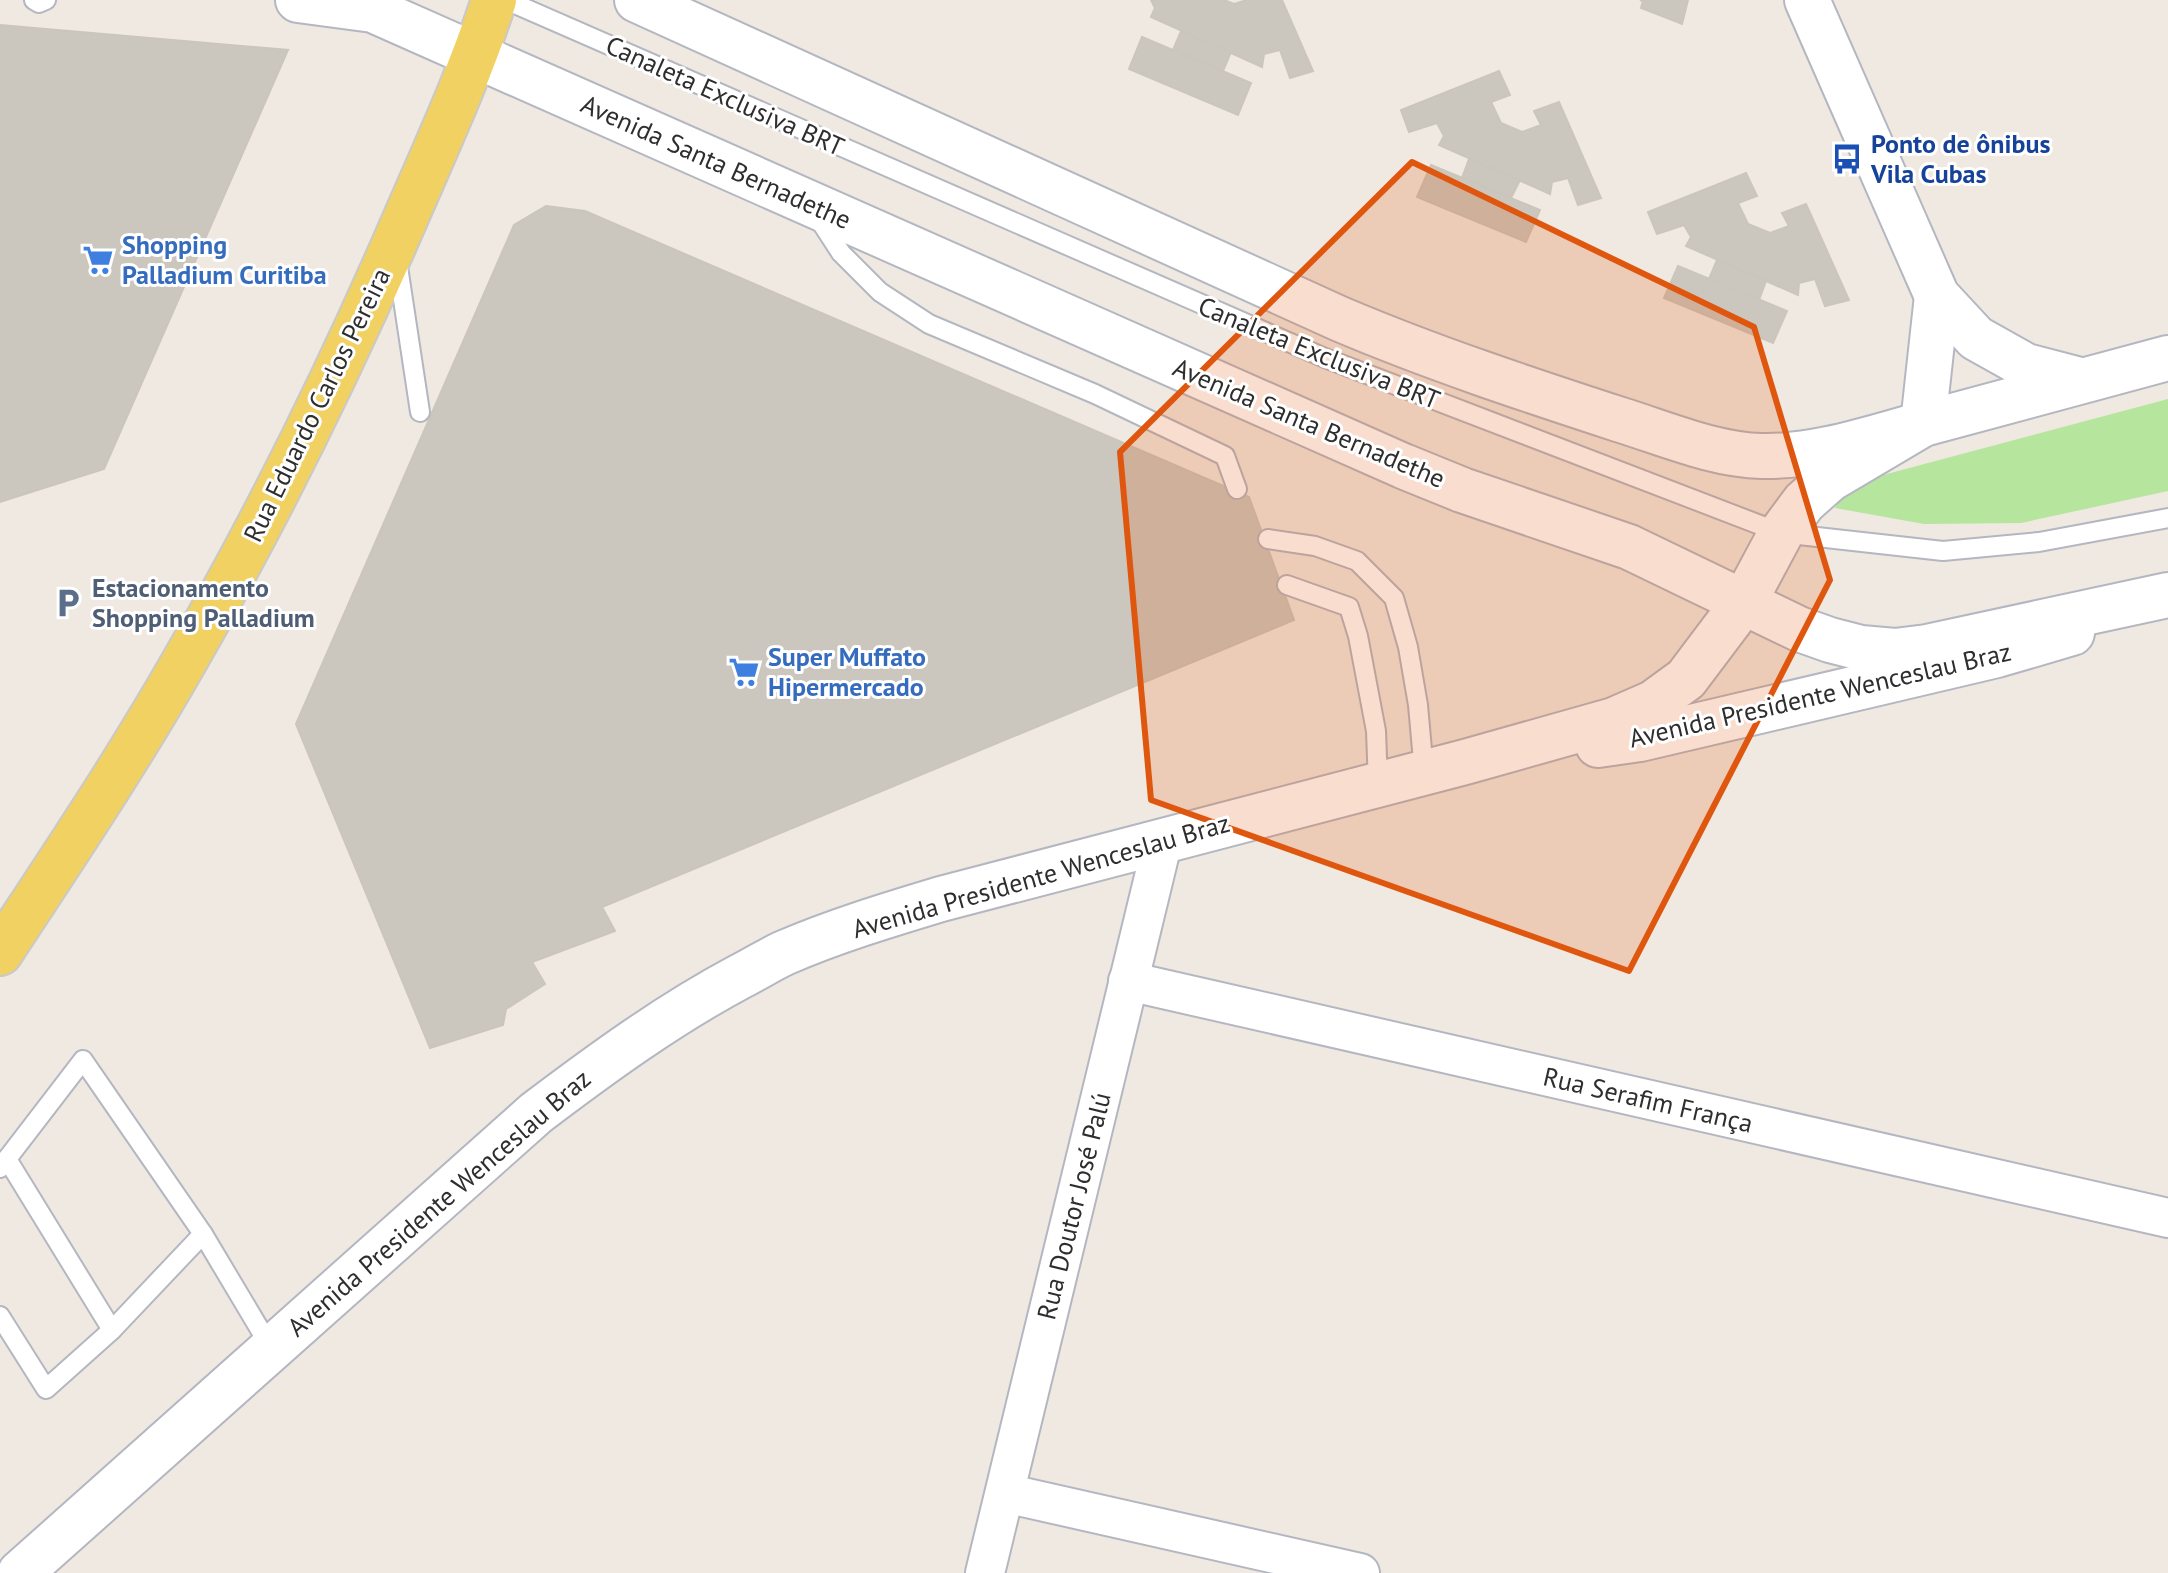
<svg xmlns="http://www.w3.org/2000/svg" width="2168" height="1573" font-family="'PT Sans',sans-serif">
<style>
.green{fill:#b6e59e}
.building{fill:#cbc7bf;stroke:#cbc5ba;stroke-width:2}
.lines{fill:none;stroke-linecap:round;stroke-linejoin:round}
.service-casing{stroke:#b4b7c1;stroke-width:22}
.minor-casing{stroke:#b4b7c1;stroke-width:42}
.tertiary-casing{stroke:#b4b7c1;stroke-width:48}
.secondary-casing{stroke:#b4b7c1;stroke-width:48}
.primary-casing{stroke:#c9c9c9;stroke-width:48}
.service{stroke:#fff;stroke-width:18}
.minor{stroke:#fff;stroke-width:38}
.tertiary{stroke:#fff;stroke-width:44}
.secondary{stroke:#fff;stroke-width:44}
.primary{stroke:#f2d163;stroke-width:44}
.marked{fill:#df570e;fill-opacity:0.2;stroke:#df570e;stroke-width:6;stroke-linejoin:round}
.labels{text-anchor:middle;stroke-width:6;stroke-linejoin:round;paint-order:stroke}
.street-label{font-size:26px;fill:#2e2e2e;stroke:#fff}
.transit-label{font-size:26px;font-weight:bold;fill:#164399;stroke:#fff;text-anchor:start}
.shop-label{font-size:26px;font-weight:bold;fill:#366cbe;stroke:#fff;text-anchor:start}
.service-label{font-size:26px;font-weight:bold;fill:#4e5e75;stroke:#fff;text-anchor:start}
</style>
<rect width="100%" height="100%" fill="#efe9e1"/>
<!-- green -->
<path class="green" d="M2168,399V491L2021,523L1924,524L1835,508L1843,492L1868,479Z"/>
<!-- building -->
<g class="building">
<path d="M1151,0H1224L1234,4L1247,0H1282L1313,71L1290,78L1280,50L1264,54L1262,67L1151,17L1155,8Z"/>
<path d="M1640,0H1688L1682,24L1641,8L1643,1Z"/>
<path d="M0,25L288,50L104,469L0,502Z"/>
<path d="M1181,31L1231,52L1223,71L1173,50Z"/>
<path d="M1142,37L1251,83L1238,115L1129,69Z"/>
<path d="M1499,71L1510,95L1491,102L1501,123L1522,132L1541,125L1534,111L1559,102L1601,198L1578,205L1568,178L1552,182L1550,194L1439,145L1444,136L1437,123L1409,132L1401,110Z"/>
<path d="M1469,159L1520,180L1511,198L1462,178Z"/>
<path d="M1431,165L1540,210L1526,242L1417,197Z"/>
<path d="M1746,173L1757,196L1738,203L1748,224L1770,233L1789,226L1782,213L1806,204L1849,300L1825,306L1815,279L1799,283L1798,295L1686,246L1691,237L1684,225L1657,234L1648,212Z"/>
<path d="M546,206L585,211L1249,497L1294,620L602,907L615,931L532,962L545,984L506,1009L503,1025L430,1048L296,724L514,225Z"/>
<path d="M1717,260L1766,281L1759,300L1709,279Z"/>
<path d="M1678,266L1787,311L1773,343L1664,298Z"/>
</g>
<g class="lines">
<!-- service casing -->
<g class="service-casing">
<g id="service">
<path d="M34,0L39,3L46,0"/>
<path d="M506,0L1325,358L1781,533L1943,551L2039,542L2168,518"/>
<path d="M817,216L841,253L880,292L929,324L1095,394L1225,456L1237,489"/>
<path d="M397,260L420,412"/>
<path d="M1268,539L1315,546L1357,561L1394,598L1408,647L1418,705L1424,772"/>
<path d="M1287,585L1349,607L1358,636L1376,731L1378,785"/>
<path d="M7,1159L112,1330"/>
<path d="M0,1168L83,1060L203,1234L271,1348"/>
<path d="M0,1316L46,1389L112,1330L203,1234"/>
</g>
</g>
<!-- minor casing -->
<g class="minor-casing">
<g id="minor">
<path d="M1128,981L2168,1218"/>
<path d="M1005,1493L1360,1573"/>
<path d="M985,1573L1163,840"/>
</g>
</g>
<!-- tertiary casing -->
<g class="tertiary-casing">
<g id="tertiary">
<path d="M1598,745L1640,739L1997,655L2072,633"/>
<path d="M20,1573L536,1113C602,1063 668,1015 741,976C755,969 769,960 784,953C835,931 888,915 941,899L1465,762L1614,720L1653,703L1686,679L1744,602"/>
</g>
</g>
<!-- secondary casing -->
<g class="secondary-casing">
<g id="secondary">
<path d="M298,0L373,10L1403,466L1462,490L1629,547L1799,629L1830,640L1861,648L1895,651L1927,647L2168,595"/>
<path d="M637,0L1340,319C1432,358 1526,389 1621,420C1666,434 1715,455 1762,456C1817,457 1871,438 1923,424"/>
<path d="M1807,0L1937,296L1976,338L2026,366L2080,380"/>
<path d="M1923,424L1937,296"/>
<path d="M1744,602L1781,533L1804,502L1830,479L1923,424L2168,358"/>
</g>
</g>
<!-- primary casing -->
<g class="primary-casing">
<path id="primary" d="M0,953C63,857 127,762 184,662C266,520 338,374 403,224C435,150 469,77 494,0"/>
</g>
<!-- service -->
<use href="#service" class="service"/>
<!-- minor -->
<use href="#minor" class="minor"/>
<!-- tertiary -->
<use href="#tertiary" class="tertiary"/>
<!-- secondary -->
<use href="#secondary" class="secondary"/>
<!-- primary -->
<use href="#primary" class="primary"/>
</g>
<!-- marked area -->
<path class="marked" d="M1412,162L1754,327L1830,580L1629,971L1151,800L1120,452Z"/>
<!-- icons -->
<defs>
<g id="bus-bare" transform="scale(2.4)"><path d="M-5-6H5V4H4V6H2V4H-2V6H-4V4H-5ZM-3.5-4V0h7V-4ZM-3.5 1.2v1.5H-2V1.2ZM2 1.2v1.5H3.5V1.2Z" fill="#1a4fb4" stroke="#fff" stroke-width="2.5" paint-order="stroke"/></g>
<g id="supermarket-bare" transform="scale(2.4)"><path d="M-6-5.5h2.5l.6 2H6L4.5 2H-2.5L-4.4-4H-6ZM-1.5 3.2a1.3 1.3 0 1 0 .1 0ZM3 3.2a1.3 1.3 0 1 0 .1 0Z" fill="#3f7fe0" stroke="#fff" stroke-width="2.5" paint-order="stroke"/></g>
<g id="parking-bare" transform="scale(2.4)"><path d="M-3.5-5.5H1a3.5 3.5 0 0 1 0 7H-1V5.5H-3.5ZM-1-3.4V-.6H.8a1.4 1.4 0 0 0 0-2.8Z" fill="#5c6f8a" stroke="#fff" stroke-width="2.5" paint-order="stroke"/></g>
</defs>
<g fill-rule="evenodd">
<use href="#bus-bare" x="1847" y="159"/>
<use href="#supermarket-bare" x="98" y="260"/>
<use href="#parking-bare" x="68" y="603"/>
<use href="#supermarket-bare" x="744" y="672"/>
</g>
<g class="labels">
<!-- street labels -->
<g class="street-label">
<text transform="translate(725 96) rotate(24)" y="9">Canaleta Exclusiva BRT</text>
<text transform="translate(716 162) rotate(24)" y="9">Avenida Santa Bernadethe</text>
<text transform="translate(1319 353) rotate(22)" y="9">Canaleta Exclusiva BRT</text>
<text transform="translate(317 405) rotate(-64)" y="9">Rua Eduardo Carlos Pereira</text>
<text transform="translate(1309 423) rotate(23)" y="9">Avenida Santa Bernadethe</text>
<text transform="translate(1820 695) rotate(-13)" y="9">Avenida Presidente Wenceslau Braz</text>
<text transform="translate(1041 876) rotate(-16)" y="9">Avenida Presidente Wenceslau Braz</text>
<text transform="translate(1648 1100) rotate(13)" y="9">Rua Serafim França</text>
<text transform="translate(439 1203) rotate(-41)" y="9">Avenida Presidente Wenceslau Braz</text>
<text transform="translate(1074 1206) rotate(-76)" y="9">Rua Doutor José Palú</text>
</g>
<!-- transit labels -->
<g class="transit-label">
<text x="1871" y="153">Ponto de ônibus<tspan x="1871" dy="30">Vila Cubas</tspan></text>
</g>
<!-- shop labels -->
<g class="shop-label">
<text x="122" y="254">Shopping<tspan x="122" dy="30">Palladium Curitiba</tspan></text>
<text x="768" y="666">Super Muffato<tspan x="768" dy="30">Hipermercado</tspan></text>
</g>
<!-- service labels -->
<g class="service-label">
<text x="92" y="597">Estacionamento<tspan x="92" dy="30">Shopping Palladium</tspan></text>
</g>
</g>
</svg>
